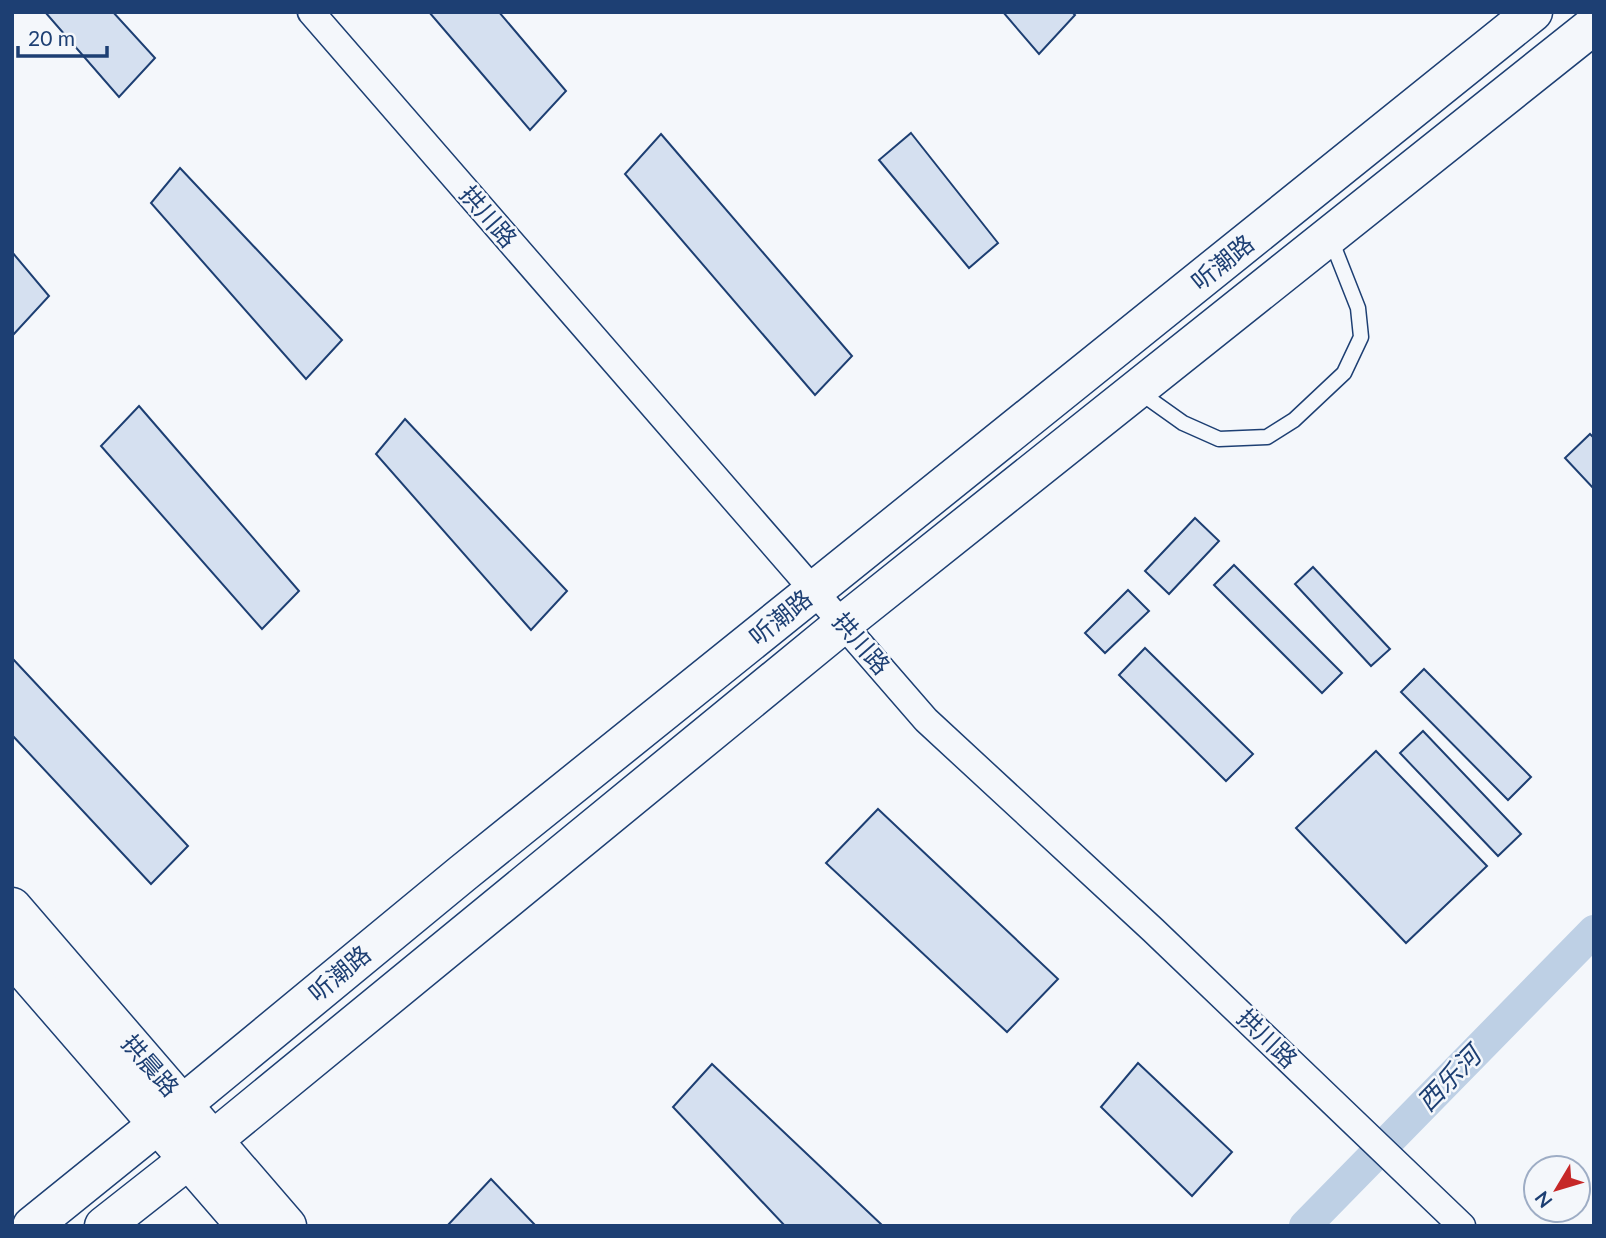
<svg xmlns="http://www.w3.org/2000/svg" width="1606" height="1238" font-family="Lato,'Noto Sans SC',sans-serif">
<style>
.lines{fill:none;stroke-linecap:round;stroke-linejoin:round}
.canal{stroke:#bed0e5;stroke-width:32}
.building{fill:#d5e0f0;stroke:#1d3f73;stroke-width:2}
.service-casing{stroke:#1d3f73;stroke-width:17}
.minor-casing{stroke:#1d3f73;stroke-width:29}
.secondary-casing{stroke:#1d3f73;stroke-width:41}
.service{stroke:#f4f7fb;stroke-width:14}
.minor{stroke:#f4f7fb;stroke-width:26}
.secondary{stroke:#f4f7fb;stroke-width:38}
.labels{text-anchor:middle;stroke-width:5;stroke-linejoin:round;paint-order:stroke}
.street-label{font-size:24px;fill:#1d3f73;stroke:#f4f7fb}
.water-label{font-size:26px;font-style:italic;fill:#1d3f73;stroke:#f4f7fb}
</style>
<rect width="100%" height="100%" fill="#f4f7fb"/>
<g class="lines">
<!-- canal -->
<path class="canal" d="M1305,1226L1594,931"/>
</g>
<!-- building -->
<g class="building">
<path d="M45,12H113L155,58L119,97Z"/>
<path d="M429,12H499L566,91L530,130Z"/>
<path d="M1003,12H1072L1075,15L1039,54Z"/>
<path d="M911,133L998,243L969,268L879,160Z"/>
<path d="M661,134L852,356L815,395L625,174Z"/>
<path d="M180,168L342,340L306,379L151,203Z"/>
<path d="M12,252L49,296L13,335L12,334Z"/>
<path d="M139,406L299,591L262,629L101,446Z"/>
<path d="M405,419L567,591L531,630L376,454Z"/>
<path d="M1590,434L1594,438V489L1565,458Z"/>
<path d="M1195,518L1219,541L1169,594L1145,571Z"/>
<path d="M1234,565L1342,673L1322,693L1214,585Z"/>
<path d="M1313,567L1390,649L1371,666L1295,584Z"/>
<path d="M1128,590L1149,611L1105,653L1085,633Z"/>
<path d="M1145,648L1253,754L1226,781L1119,675Z"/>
<path d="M12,658L188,846L151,884L12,735Z"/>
<path d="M1424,669L1531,777L1508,800L1401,692Z"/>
<path d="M1423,731L1521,834L1498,856L1400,753Z"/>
<path d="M1376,751L1487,866L1406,943L1296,828Z"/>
<path d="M878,809L1058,979L1007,1032L826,863Z"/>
<path d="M1138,1063L1232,1152L1192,1196L1101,1107Z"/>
<path d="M712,1064L883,1226H785L673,1107Z"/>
<path d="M491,1179L536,1226H447Z"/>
</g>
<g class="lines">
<!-- service casing -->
<g class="service-casing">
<path id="service" d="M1138,391L1183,423L1219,439L1267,437L1294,420L1344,373L1361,337L1358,308L1330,237"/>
</g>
<!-- minor casing -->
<g class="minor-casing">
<path id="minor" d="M311,12L926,720L1153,930L1462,1226"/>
</g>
<!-- secondary casing -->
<g class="secondary-casing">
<g id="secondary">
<path d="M12,907L287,1226"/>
<path d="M12,956L246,1226"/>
<path d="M32,1226L183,1104L463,873L1533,12"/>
<path d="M104,1226L212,1141L844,623L1594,25"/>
</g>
</g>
<!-- service -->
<use href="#service" class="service"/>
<!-- minor -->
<use href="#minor" class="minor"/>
<!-- secondary -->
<use href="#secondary" class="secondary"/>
</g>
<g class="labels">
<!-- street labels -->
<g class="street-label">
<text transform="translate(488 217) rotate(49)" y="8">拱川路</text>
<text transform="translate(1223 263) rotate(-39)" y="8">听潮路</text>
<text transform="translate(781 618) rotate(-39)" y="8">听潮路</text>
<text transform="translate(861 644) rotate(49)" y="8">拱川路</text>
<text transform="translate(340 974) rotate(-40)" y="8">听潮路</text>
<text transform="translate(1267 1039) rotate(44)" y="8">拱川路</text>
<text transform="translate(150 1066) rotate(49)" y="8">拱晨路</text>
</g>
<!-- water labels -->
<g class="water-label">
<text transform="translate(1449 1079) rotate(-46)" y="9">西乐河</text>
</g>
</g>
<!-- border -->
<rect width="1606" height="1238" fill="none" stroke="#1d3f73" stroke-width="28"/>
<!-- north arrow -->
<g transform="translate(1557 1189) rotate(232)"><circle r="33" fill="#f4f7fb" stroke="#9eadc5" stroke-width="2"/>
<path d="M0-5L12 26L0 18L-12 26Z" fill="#c62828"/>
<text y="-10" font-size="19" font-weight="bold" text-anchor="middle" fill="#1d3f73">N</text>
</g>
<!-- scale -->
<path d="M18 46v10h89v-10" fill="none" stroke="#1d3f73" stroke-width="3.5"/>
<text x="28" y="46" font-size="21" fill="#1d3f73" stroke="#f4f7fb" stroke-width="5" paint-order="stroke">20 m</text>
</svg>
